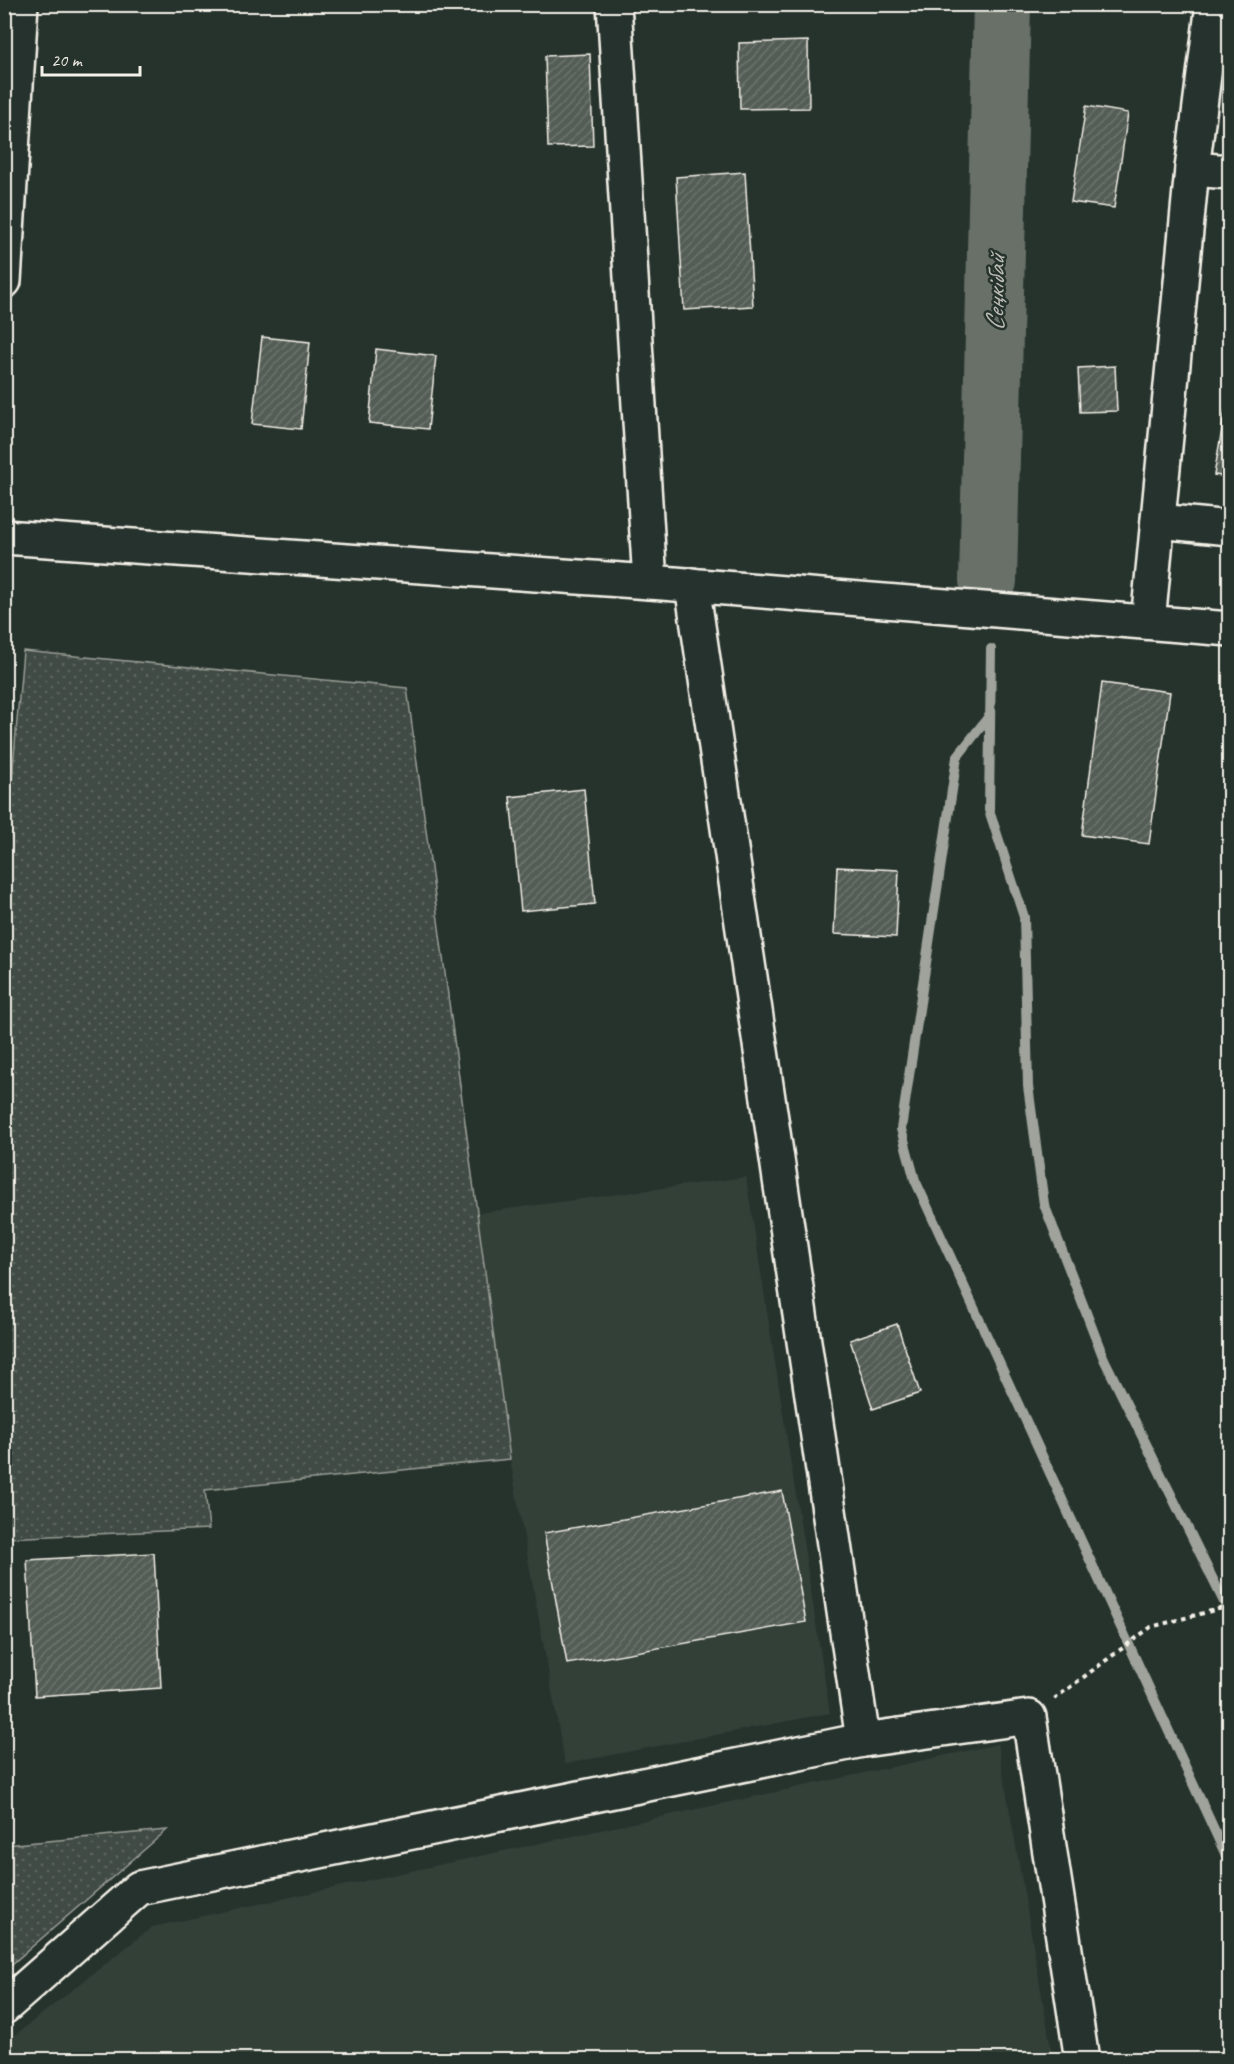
<svg xmlns="http://www.w3.org/2000/svg" width="1234" height="2064" font-family="Caveat,sans-serif">
<style>
.built{fill:#333f39}
.green{fill:url(#green-dots);stroke:#9a9e96;stroke-width:1.5}
.lines{fill:none;stroke-linecap:round;stroke-linejoin:round}
.stream{stroke:#9fa39b;stroke-width:10}
.river{stroke:#676f68;stroke-width:58}
.building{fill:url(#building-hatch);stroke:#f4f1e8;stroke-width:1.5}
.minor-casing{stroke:#f4f1e8;stroke-width:38}
.path{stroke:#f4f1e8;stroke-width:4;stroke-dasharray:4.5 4.5;stroke-linecap:butt}
.minor{stroke:#26332d;stroke-width:33}
.labels{text-anchor:middle;stroke-width:5;stroke-linejoin:round;paint-order:stroke}
.water-label{font-size:26px;font-style:italic;fill:#bcbdb5;stroke:#26332d}
</style>
<defs>
<pattern id="green-dots" width="8" height="8" patternUnits="userSpaceOnUse" patternTransform="scale(1.5)"><rect width="8" height="8" fill="#414b45"/><path d="M2 2h.1M6 6h.1" fill="none" stroke="#5d6560" stroke-width="1.8" stroke-linecap="round"/></pattern>
<pattern id="building-hatch" width="6" height="6" patternUnits="userSpaceOnUse" patternTransform="scale(1.5)"><rect width="6" height="6" fill="#525c55"/><path d="M-1 1l2-2M0 6l6-6M5 7l2-2" fill="none" stroke="#6c746d"/></pattern>
</defs>
<rect width="100%" height="100%" fill="#26332d"/>
<filter id="ink" filterUnits="userSpaceOnUse"><feTurbulence type="fractalNoise" baseFrequency=".0167" numOctaves="2"/><feDisplacementMap in="SourceGraphic" scale="12" xChannelSelector="R" yChannelSelector="G"/><feConvolveMatrix kernelMatrix="1 2 1 2 8 2 1 2 1" color-interpolation-filters="sRGB"/></filter>
<g filter="url(#ink)">
<!-- built -->
<g class="built">
<path d="M746,1177L830,1713L565,1764L510,1459L477,1213Z"/>
<path d="M998,1744L1053,2059H5V2043L152,1927Z"/>
</g>
<!-- green -->
<g class="green">
<path d="M23,651L407,688L510,1459L205,1490L209,1529L5,1538L4,872Z"/>
<path d="M167,1830L5,1970V1845Z"/>
</g>
<g class="lines">
<!-- stream -->
<g class="stream">
<path d="M991,649L989,810L1024,917L1028,1086L1044,1204L1104,1359L1230,1614"/>
<path d="M990,715L957,757L901,1129L915,1180L1230,1864"/>
</g>
<!-- river -->
<path class="river" d="M988,581L1002,4"/>
</g>
<!-- building -->
<g class="building">
<path d="M808,41L809,108L740,109L739,43Z"/>
<path d="M590,54L593,146L548,147L545,56Z"/>
<path d="M1086,106L1128,113L1114,208L1071,202Z"/>
<path d="M745,172L753,306L684,310L676,177Z"/>
<path d="M262,337L310,342L301,429L252,424Z"/>
<path d="M376,349L436,356L428,429L369,423Z"/>
<path d="M1115,366L1117,411L1080,412L1078,368Z"/>
<path d="M1226,406H1230V477L1214,475Z"/>
<path d="M1102,683L1170,692L1149,844L1082,835Z"/>
<path d="M584,789L595,904L521,911L510,797Z"/>
<path d="M837,867L899,870L896,937L834,934Z"/>
<path d="M897,1324L920,1393L873,1409L850,1340Z"/>
<path d="M782,1491L806,1622L567,1664L544,1533Z"/>
<path d="M154,1553L161,1688L35,1696L27,1560Z"/>
</g>
<g class="lines">
<!-- minor casing -->
<g class="minor-casing">
<g id="minor">
<path d="M614,4L650,582"/>
<path d="M1192,169L1230,172"/>
<path d="M4,281L21,4"/>
<path d="M1158,521L1230,528"/>
<path d="M4,537L650,582L1230,629"/>
<path d="M692,585L863,1740"/>
<path d="M1148,622L1192,169L1213,4"/>
<path d="M4,2007L139,1888L863,1740L1029,1717L1082,2060"/>
</g>
</g>
<!-- path -->
<path class="path" d="M1054,1699L1151,1627L1230,1606"/>
<!-- minor -->
<use href="#minor" class="minor"/>
</g>
</g>
<g class="labels">
<!-- water labels -->
<g class="water-label">
<text transform="translate(995 293) rotate(-89)" y="9">Сеңкібай</text>
</g>
</g>
<!-- margin -->
<rect width="1234" height="2064" fill="none" stroke="#26332d" stroke-width="24"/>
<rect x="12" y="12" width="1210" height="2040" fill="none" stroke="#f4f1e8" stroke-width="2" filter="url(#ink)"/>
<!-- scale -->
<path d="M42 66v9h98v-9" fill="none" stroke="#f4f1e8" stroke-width="3"/>
<text x="51" y="66" font-size="18" fill="#f4f1e8" stroke="#26332d" stroke-width="4.5" paint-order="stroke">20 m</text>
</svg>
